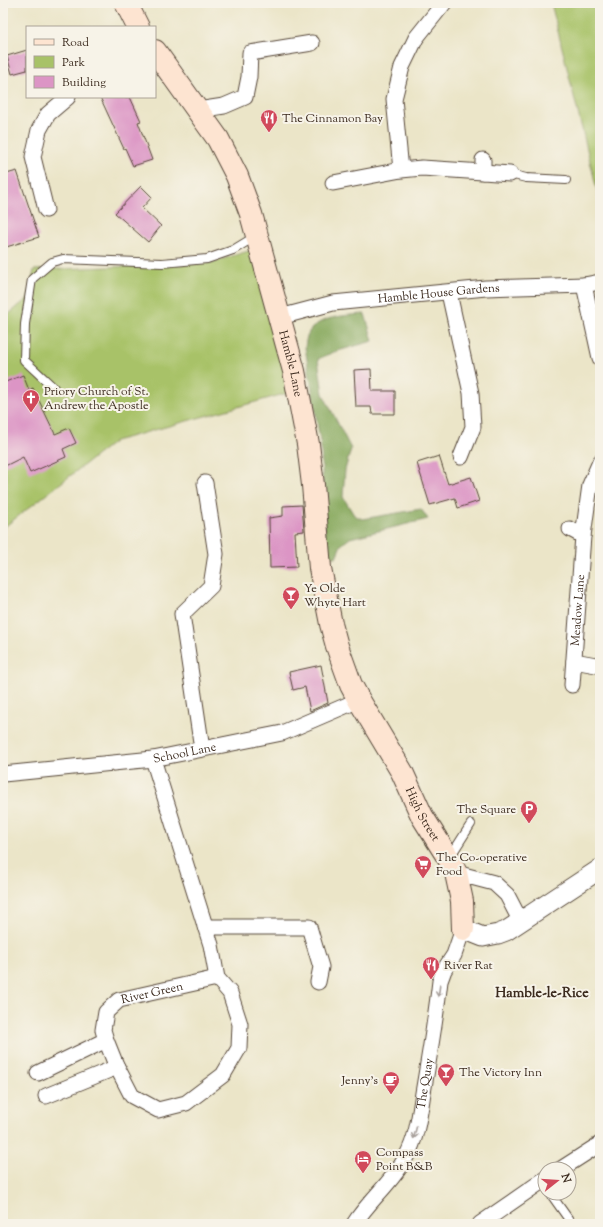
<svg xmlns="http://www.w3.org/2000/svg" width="603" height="1227" font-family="'Sorts Mill Goudy',serif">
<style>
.green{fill:#a8c268;stroke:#727643}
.forest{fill:#86a85c;stroke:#60693d}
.building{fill:#dc95c5}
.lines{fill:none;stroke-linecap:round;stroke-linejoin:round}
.service-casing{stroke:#554638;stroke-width:10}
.minor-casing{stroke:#554638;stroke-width:17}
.tertiary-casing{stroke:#554638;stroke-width:21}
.secondary-casing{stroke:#554638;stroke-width:24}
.service{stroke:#fff;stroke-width:8}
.minor{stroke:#fff;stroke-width:15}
.tertiary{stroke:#fff;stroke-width:19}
.secondary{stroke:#fde4d1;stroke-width:22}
.oneway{stroke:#a79f9a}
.labels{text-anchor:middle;stroke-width:4;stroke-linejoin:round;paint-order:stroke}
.poi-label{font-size:12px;fill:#3b2a1e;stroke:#f7f3e8;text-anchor:start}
.street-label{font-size:12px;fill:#3b2a1e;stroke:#f7f3e8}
.quarter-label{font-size:14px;font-weight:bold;fill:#3b2a1e;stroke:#f7f3e8}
</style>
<rect width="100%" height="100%" fill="#f7f3e8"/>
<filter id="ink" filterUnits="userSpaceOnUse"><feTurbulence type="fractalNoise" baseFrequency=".025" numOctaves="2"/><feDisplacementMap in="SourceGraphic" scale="8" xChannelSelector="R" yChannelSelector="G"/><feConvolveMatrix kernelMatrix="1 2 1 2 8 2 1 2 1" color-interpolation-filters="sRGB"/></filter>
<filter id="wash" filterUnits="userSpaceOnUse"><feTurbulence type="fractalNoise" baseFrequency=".012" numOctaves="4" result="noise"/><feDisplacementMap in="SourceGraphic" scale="16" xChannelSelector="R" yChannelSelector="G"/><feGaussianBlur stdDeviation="0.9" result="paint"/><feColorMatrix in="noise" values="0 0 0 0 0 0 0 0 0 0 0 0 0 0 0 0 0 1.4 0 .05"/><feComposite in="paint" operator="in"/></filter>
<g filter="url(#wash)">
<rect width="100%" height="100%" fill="#ebe5c8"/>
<!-- green -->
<g class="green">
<path d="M551,3H600V202Z"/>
<path d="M258,248L295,391L115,441L3,528V319L28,298L34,270L210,263Z"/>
</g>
<!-- forest -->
<path class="forest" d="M365,314L373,341L334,352L318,359L323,394L351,449L345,470L343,497L354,515L362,519L421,509L428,519L350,538L341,545L336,557H326L321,447L305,347C306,343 306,336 309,332C319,316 348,315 365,314Z"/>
<g id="blocks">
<!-- building -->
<g class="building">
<path d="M27,50V70L12,74L7,56Z"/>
<path d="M100,97H130L141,121L138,122L152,160L133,166L125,148L124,149Z"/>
<path d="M17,171L39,237L3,248V175Z"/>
<path d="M141,186L152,197L142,208L161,226L148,242L115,213Z"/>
<path d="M371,369L372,391H395V414H372L371,407H356L354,370Z"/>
<path d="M23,375L29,390L33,388L55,434L69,428L76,443L63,449L66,457L30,473L23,457L3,467V383Z"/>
<path d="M439,456L448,484L471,477L479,501L458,508L455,498L430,505L417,463Z"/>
<path d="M302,505L304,531L295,532L297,567L270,568L269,518L283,516V506Z"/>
<path d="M321,665L328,703L310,711L305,687L293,690L289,672Z"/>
</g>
</g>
</g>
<g filter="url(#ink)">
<use href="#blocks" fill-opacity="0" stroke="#554638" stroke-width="1"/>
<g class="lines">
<!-- service casing -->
<g class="service-casing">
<g id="service">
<path d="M510,174L526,178L566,180"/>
<path d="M54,388L24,360L25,324L32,279L52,262L63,259L162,263L207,259L233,250L256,236"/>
<path d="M450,857L471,824"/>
<path d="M550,1193L572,1224"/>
</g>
</g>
<!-- minor casing -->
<g class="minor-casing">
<g id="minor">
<path d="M444,3L416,38L402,67L394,99L401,170L422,168L483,172V160"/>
<path d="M198,110L224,106L245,97L249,77L250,53L312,43"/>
<path d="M483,172L510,174"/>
<path d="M333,183L401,170"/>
<path d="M46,210L33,157L39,130L48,114L68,97"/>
<path d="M584,285L600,358"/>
<path d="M449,293L471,393L473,427L461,457"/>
<path id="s1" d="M280,317L333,303L486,288L584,285L600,282"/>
<path d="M570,529L583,536"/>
<path d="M574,661L596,665L600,664"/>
<path id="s2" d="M572,685L583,536L590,485L600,462"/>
<path d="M202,749L182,614L211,586L216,554L205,483"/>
<path id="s3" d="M153,759L211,945L217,978L230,993L240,1024L239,1048L223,1075L186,1103L158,1110L132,1096L116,1065L106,1040L103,1030L106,1012L119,1000L217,978"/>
<path id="s4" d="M3,774L153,759L282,733L359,700"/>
<path d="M456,873L494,883L507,895L521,922"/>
<path d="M205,927H309L321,967L318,982"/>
<path d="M38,1073L106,1040"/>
<path d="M46,1096L117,1067"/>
<path d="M561,1169L600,1144"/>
<path id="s5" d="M354,1224C369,1200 393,1182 406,1157C418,1136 420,1110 424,1087C430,1052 436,1016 440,981L444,970L454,955L463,929"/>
<path d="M480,1224L545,1179"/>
</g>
</g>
<!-- tertiary casing -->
<g class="tertiary-casing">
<path id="tertiary" d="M463,929L483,937L498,934L506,931L600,869"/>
</g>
<!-- secondary casing -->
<g class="secondary-casing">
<g id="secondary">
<path d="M126,3L138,27"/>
<path id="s6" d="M155,51L218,139L237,176L251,214L294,371L308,444L313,485L320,568L331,624L337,646L351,685L359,700L402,772L422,816L449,859L456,873L462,901L463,929"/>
</g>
</g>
<!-- service -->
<use href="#service" class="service"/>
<!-- minor -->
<use href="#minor" class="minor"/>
<!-- tertiary -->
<use href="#tertiary" class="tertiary"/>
<!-- secondary -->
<use href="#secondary" class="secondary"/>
</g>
<!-- one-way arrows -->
<defs><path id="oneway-shaft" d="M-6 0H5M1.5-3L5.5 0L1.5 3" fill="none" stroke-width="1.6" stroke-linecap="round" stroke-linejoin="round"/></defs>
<g class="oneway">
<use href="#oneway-shaft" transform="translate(439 991) rotate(98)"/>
<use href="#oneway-shaft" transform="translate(415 1133) rotate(104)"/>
</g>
</g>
<!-- icons -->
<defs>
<g id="restaurant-pin" transform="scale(0.9)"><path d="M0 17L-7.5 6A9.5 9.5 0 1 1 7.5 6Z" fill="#d1495b" stroke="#f7f3e8"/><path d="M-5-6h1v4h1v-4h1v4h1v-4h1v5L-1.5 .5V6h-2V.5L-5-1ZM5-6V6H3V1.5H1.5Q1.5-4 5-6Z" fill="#fff"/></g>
<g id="church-pin" transform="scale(0.9)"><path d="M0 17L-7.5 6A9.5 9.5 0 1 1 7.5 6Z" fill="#d1495b" stroke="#f7f3e8"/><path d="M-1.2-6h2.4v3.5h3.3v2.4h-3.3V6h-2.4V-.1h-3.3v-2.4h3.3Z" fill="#fff"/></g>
<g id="bar-pin" transform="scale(0.9)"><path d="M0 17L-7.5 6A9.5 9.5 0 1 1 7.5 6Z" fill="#d1495b" stroke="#f7f3e8"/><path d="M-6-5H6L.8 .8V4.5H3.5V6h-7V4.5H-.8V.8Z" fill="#fff"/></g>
<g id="parking-pin" transform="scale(0.9)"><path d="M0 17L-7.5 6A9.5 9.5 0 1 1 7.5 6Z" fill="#d1495b" stroke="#f7f3e8"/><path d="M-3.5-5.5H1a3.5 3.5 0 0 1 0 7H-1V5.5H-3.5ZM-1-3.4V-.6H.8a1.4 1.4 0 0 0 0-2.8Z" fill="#fff"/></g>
<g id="supermarket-pin" transform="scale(0.9)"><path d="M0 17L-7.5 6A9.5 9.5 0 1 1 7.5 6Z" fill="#d1495b" stroke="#f7f3e8"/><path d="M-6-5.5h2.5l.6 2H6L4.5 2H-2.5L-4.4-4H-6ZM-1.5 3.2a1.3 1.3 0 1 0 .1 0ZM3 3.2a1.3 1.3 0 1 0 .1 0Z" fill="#fff"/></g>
<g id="cafe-pin" transform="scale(0.9)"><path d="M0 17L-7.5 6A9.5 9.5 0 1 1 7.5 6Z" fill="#d1495b" stroke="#f7f3e8"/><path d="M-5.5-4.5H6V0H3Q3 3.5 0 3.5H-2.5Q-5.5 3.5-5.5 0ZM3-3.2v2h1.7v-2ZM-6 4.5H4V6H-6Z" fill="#fff"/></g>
<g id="hotel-pin" transform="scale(0.9)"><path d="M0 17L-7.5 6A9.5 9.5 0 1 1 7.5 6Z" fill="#d1495b" stroke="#f7f3e8"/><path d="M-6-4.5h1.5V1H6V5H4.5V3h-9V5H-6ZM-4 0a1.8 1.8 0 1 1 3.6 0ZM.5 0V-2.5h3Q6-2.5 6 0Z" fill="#fff"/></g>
</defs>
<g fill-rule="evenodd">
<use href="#restaurant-pin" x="269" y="118"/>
<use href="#church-pin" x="31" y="398"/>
<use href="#bar-pin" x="291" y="595"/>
<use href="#parking-pin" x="529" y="809"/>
<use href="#supermarket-pin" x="423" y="864"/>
<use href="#restaurant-pin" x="431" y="965"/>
<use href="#bar-pin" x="446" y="1072"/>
<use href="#cafe-pin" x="391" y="1080"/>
<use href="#hotel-pin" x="363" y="1159"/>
</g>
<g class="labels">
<!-- poi labels -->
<g class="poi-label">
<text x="282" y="122">The Cinnamon Bay</text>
<text x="44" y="395">Priory Church of St.<tspan x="44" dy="14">Andrew the Apostle</tspan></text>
<text x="304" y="592">Ye Olde<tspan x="304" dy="14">Whyte Hart</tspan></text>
<text x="516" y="813" text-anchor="end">The Square</text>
<text x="436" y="861">The Co-operative<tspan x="436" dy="14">Food</tspan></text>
<text x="444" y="969">River Rat</text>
<text x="459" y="1076">The Victory Inn</text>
<text x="378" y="1084" text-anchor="end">Jenny's</text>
<text x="376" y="1156">Compass<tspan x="376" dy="14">Point B&amp;B</tspan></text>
</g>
<!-- street labels -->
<g class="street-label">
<text dy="4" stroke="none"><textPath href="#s1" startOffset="161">Hamble House Gardens</textPath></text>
<text dy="4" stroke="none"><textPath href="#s6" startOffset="345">Hamble Lane</textPath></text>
<text dy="4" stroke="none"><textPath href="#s2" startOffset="75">Meadow Lane</textPath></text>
<text dy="4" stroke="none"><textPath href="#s4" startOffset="183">School Lane</textPath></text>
<text dy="4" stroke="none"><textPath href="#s6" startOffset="821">High Street</textPath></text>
<text dy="4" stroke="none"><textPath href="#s3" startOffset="583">River Green</textPath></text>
<text dy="4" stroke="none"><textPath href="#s5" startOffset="161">The Quay</textPath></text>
</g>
<!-- quarter labels -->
<g class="quarter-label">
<text x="542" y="997">Hamble-le-Rice</text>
</g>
</g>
<!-- margin -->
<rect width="603" height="1227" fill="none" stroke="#f7f3e8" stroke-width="16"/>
<!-- legend -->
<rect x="26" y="26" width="130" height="72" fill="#f7f3e8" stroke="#aca397"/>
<rect x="34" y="39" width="20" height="6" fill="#fde4d1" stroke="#aca397"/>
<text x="62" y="46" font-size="12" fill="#3b2a1e">Road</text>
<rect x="34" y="56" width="20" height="12" fill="#a8c268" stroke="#aca397"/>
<text x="62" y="66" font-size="12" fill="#3b2a1e">Park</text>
<rect x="34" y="76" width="20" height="12" fill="#dc95c5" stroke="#aca397"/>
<text x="62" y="86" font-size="12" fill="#3b2a1e">Building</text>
<!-- north arrow -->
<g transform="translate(557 1181) rotate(73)"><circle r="19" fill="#f7f3e8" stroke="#aca397"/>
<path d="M0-3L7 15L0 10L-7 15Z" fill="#d1495b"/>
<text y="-6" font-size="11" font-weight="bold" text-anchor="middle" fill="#3b2a1e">N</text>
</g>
</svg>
